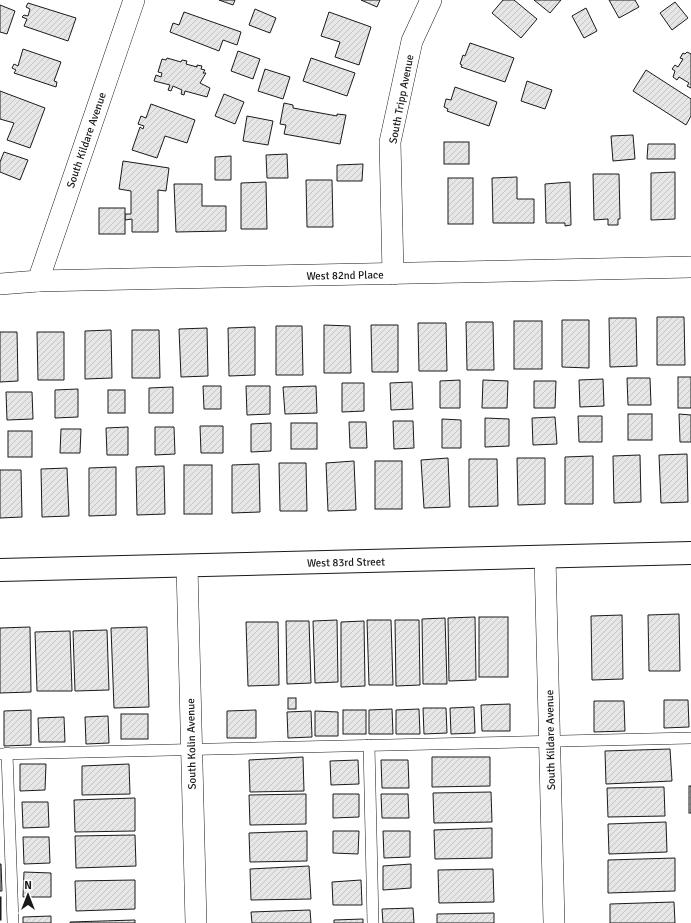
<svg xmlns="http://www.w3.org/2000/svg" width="691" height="923" font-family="Signika,sans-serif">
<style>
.building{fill:url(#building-hatch);stroke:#1a1a1a}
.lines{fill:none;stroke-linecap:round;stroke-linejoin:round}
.service-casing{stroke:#1a1a1a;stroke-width:12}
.minor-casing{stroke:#1a1a1a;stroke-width:22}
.tertiary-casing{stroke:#1a1a1a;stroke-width:24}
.service{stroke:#fff;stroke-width:11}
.minor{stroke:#fff;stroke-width:21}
.tertiary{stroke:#fff;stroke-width:22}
.labels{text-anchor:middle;stroke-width:3;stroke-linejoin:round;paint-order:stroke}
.street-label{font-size:11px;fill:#1a1a1a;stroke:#fff}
</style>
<defs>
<pattern id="building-hatch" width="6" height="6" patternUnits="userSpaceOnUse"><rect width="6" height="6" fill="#e6e6e6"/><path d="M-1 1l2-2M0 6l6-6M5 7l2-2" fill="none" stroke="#c5c5c5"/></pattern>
</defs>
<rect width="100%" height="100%" fill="#fff"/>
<!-- building -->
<g class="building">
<path d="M219,0H235L233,5Z"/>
<path d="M361,0H380L377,7Z"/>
<path d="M503,0H514L537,19L521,38L492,13Z"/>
<path d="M534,0H561L550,13Z"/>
<path d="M609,0H635L639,7L619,18Z"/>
<path d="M675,2L688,18L672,30L660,13Z"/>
<path d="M28,3L76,18L68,41L24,26L27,19L22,17L24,15L28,16L30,9L26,7Z"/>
<path d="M0,5L15,11L7,34L0,32Z"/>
<path d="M586,8L597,31L584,38L572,16Z"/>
<path d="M255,9L276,18L270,33L249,25Z"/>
<path d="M184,12L241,32L237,45L223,40L219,51L170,32L173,23L179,25Z"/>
<path d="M329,12L371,27L359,65L335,57L340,42L321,36Z"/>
<path d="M470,43L514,58L505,82L461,67L462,65L460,64L463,55L465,56Z"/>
<path d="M23,49L61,62L54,81L57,82L56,87L14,73L16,70L12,68L14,64L18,66Z"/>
<path d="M238,51L260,59L253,79L231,71Z"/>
<path d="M687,52L691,54V88L687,86L689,83L679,77L677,80L673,77L675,71L672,69L675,65L678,67L683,59L680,58L683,53L685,54Z"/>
<path d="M167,58L181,62L182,60L187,61L186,64L197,67V65L202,66L201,69L205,70L203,73H206L200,83L210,88L207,97L185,91L184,95L181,94L182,90L173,86L171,91L168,90L170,85L154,81L156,75L161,77L162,73L158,72L162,59L166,60Z"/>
<path d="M311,58L355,73L347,96L303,81Z"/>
<path d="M265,69L290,77L283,99L258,91Z"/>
<path d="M646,70L691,99V116L686,125L633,91Z"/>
<path d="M527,81L552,90L545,109L521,101Z"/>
<path d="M455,87L497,102L489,126L447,111L448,109L444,107L446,99L451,100Z"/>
<path d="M0,91L45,108L30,148L7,140L14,123L0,119Z"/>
<path d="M224,94L244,102L235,124L215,116Z"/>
<path d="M284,103L293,105V108L337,116V114L346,115L340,144L284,134L286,125L280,124Z"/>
<path d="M151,104L195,120L187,143L165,136L157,158L132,150L140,127L143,129L144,126L138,124L141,116L146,118Z"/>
<path d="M247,116L273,121L268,145L243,141Z"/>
<path d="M633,135L635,159L613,161L611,136Z"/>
<rect x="444" y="142" width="25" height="22"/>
<path d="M648,144H675V159H647Z"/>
<path d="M4,152L28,160L20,180L0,172V162Z"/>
<path d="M287,154L288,178H267L266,155Z"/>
<path d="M231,156V180H215V157Z"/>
<path d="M123,161L169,168L166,191L158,190V232H132V219L125,220V214H131V191L119,189Z"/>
<path d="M363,164L362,181H337V165Z"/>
<path d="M675,172V219L651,220V173Z"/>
<path d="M593,174H619L620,219H618V225H608V219L594,220Z"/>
<path d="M517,177V199H534V223H493L492,178Z"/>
<rect x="448" y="178" width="25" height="46"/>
<path d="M306,180H332L333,227H307Z"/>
<path d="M266,182L267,229H241V183Z"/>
<path d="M570,182L571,225L565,226V223H546L545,184Z"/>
<path d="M174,184H202V206H226V231L176,232Z"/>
<rect x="99" y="208" width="26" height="26"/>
<path d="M657,317H684L685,365H657Z"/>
<path d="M609,318H636L637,366L610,367Z"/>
<path d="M562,320H589V368L562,367Z"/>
<rect x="514" y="321" width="28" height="48"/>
<path d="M466,322H493L494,370H467Z"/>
<path d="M418,323H446L447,371H419Z"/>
<path d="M324,325L350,326L351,373H324Z"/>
<path d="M371,325H398V372H372Z"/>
<path d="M276,326H302L303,375H276Z"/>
<path d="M255,327V375L229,376L228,328Z"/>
<path d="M207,328L208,376L181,377L179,329Z"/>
<path d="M111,330L112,378L85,379V331Z"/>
<path d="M132,330H159L160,378H132Z"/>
<path d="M0,332H17L18,381L0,382Z"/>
<path d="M37,332H64V380H38Z"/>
<rect x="678" y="377" width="13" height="31"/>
<path d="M627,378H650L651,405H628Z"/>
<path d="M603,379L604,406L580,407L579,380Z"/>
<path d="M460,380V408H440V381Z"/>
<path d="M483,380L508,381L507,408H482Z"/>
<path d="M534,381H556L555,408H534Z"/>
<path d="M412,382L413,409L391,410L390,383Z"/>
<path d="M342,383H364V411L342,412Z"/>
<path d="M203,386H221V409H204Z"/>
<path d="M246,386H270V414L247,415Z"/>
<path d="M316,386L317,413L285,414L283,387Z"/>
<path d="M173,387V413H149V388Z"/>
<path d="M78,389V417L55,418V390Z"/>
<rect x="108" y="390" width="17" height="23"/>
<path d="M6,392H32L33,419L7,420Z"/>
<rect x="628" y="414" width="24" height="26"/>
<path d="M679,414L691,415V442H680Z"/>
<path d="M578,416H602V442H579Z"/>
<path d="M555,417L557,444L533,445L532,418Z"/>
<path d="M485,418L509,419V446L485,447Z"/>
<path d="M442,419L461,420V448H442Z"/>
<path d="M393,421H413L414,448L394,449Z"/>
<path d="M349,422H366L367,448H350Z"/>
<path d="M271,423V451L251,452V424Z"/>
<rect x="291" y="423" width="26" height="26"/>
<path d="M200,426H223V453H201Z"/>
<path d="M128,427V455H107L106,428Z"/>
<path d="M155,427H174L175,454L155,455Z"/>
<path d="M61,429H81L80,453H60Z"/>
<rect x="8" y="431" width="24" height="26"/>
<path d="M687,454L688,502L661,503L659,455Z"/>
<path d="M640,455L641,502L614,503L613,456Z"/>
<path d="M593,456V504H565V457Z"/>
<path d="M448,458L450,507L424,508L421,460Z"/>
<path d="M517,458H545V504L518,505Z"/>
<path d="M469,459H497L498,506L469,507Z"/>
<path d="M354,461L356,510L328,511L326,463Z"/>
<rect x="375" y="461" width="27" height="48"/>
<path d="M279,463H306L307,511H280Z"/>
<path d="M259,464L260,512L232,513V465Z"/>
<rect x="184" y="465" width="28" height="49"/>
<path d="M164,466L165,514L137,515L136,467Z"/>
<path d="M116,467V515L89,516V468Z"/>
<path d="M67,468L69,516L42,517L41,469Z"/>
<path d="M0,470H21L22,517L0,518Z"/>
<path d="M679,614L680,671H649L648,615Z"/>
<path d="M622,615L623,679L592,680L591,616Z"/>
<path d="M475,617L476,680L449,681L448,618Z"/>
<rect x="479" y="617" width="29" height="60"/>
<path d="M445,618L447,684H423L422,619Z"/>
<path d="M337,620L338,682L315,683L313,621Z"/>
<path d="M367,620H391L393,685H369Z"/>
<path d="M395,620H419L420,685L396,686Z"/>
<path d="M286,621H309L311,683L287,684Z"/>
<path d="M364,621L365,686L341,687V622Z"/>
<path d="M246,622H278L279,685L248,686Z"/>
<path d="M30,627L31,692L0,693V628Z"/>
<path d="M147,627L149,707L114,708L111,628Z"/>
<path d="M107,630L109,690L75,691L73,631Z"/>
<path d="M70,631L72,691H37L35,632Z"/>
<rect x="288" y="698" width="8" height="11"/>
<path d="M664,700H688L689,727L664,728Z"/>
<path d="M594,701H624L625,731L594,732Z"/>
<path d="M510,704V731H482L481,705Z"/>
<path d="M474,707L475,733L451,734L450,708Z"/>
<path d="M423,708H446L447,733L424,734Z"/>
<path d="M392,709L393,734H369V710Z"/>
<path d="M419,709L420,734H396V710Z"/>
<path d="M31,710V745L4,746V711Z"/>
<path d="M256,710V738H227V711Z"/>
<rect x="343" y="710" width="23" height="24"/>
<path d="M311,711L312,737L288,738L287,712Z"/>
<path d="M315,711L338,712V736H315Z"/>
<rect x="121" y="714" width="27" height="25"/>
<path d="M108,716L109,743L86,744L85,717Z"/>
<path d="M64,717L65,742H39L38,718Z"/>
<path d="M670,749L672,781L606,784L605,751Z"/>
<path d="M303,757L304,791L250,792L249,760Z"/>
<path d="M432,757H490V786L432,787Z"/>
<path d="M358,760L359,784L331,785L330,761Z"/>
<path d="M381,760H408L409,788H382Z"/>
<path d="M20,764H46L45,790L20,791Z"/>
<path d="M129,764L130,794L82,795V766Z"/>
<rect x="689" y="786" width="2" height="27"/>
<path d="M664,787L665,816L608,817L607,788Z"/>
<path d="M491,792L492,822L434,823L433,793Z"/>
<path d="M306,794V824L250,825L249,795Z"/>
<path d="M333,794H359V817L333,818Z"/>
<path d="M381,794H408L409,818H382Z"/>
<path d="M135,798V831L75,832L74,800Z"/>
<path d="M22,802H48L49,827L23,828Z"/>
<path d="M666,822L667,852L609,854L608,824Z"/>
<path d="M492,828V858L435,859L434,830Z"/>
<path d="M307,831V861L250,862L249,833Z"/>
<path d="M333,831H359L358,854L333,853Z"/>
<path d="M383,831H410V857L384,858Z"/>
<path d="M135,835L136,866L76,868L75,836Z"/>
<path d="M23,837H49L50,863L24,864Z"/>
<path d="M675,858V891L608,893V860Z"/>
<path d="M0,864H1L2,891H0Z"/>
<path d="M411,864V888L383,890V866Z"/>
<path d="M309,866L311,899L251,900L250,869Z"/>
<path d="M493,869L494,902L439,903L438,870Z"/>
<path d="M24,872L51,873V897H23Z"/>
<path d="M135,880V909L76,911L75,881Z"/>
<path d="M361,880L362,905H333L332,882Z"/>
<rect x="0" y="897" width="1" height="23"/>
<path d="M674,902L675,923H610V904Z"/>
<path d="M413,908L414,923H383L382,909Z"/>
<path d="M310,910L311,923H252L251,912Z"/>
<path d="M494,913V923H437V914Z"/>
<path d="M51,916V923H23V917Z"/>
<path d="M363,919V923H334V920Z"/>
<path d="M135,920V923H70V922Z"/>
</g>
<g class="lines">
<!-- service casing -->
<g class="service-casing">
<g id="service">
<path d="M369,745L373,923"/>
<path d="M7,753L13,923"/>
<path d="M0,754L691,738"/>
</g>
</g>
<!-- minor casing -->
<g class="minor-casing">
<g id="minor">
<path d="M393,274L390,142L412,41L431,0"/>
<path d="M38,281L134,0"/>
<path d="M0,284L38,281L691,267"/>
<path d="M545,557L554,923"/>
<path d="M187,566L196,923"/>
</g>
</g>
<!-- tertiary casing -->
<g class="tertiary-casing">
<path id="tertiary" d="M0,570L691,553"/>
</g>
<!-- service -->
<use href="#service" class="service"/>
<!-- minor -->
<use href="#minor" class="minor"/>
<!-- tertiary -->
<use href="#tertiary" class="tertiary"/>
</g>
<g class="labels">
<!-- street labels -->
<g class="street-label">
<text transform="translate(401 99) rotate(-79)" y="4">South Tripp Avenue</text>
<text transform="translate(86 140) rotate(-71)" y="4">South Kildare Avenue</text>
<text transform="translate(345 275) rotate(-1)" y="4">West 82nd Place</text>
<text transform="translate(346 562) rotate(-1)" y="4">West 83rd Street</text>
<text transform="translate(550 740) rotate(-91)" y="4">South Kildare Avenue</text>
<text transform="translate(191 744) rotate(-91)" y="4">South Kolin Avenue</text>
</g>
</g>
<!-- north arrow -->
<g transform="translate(28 895)" stroke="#ffffff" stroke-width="3" paint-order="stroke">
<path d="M0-3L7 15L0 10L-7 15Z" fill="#1a1a1a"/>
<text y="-6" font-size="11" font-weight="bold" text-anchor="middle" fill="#1a1a1a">N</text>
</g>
</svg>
